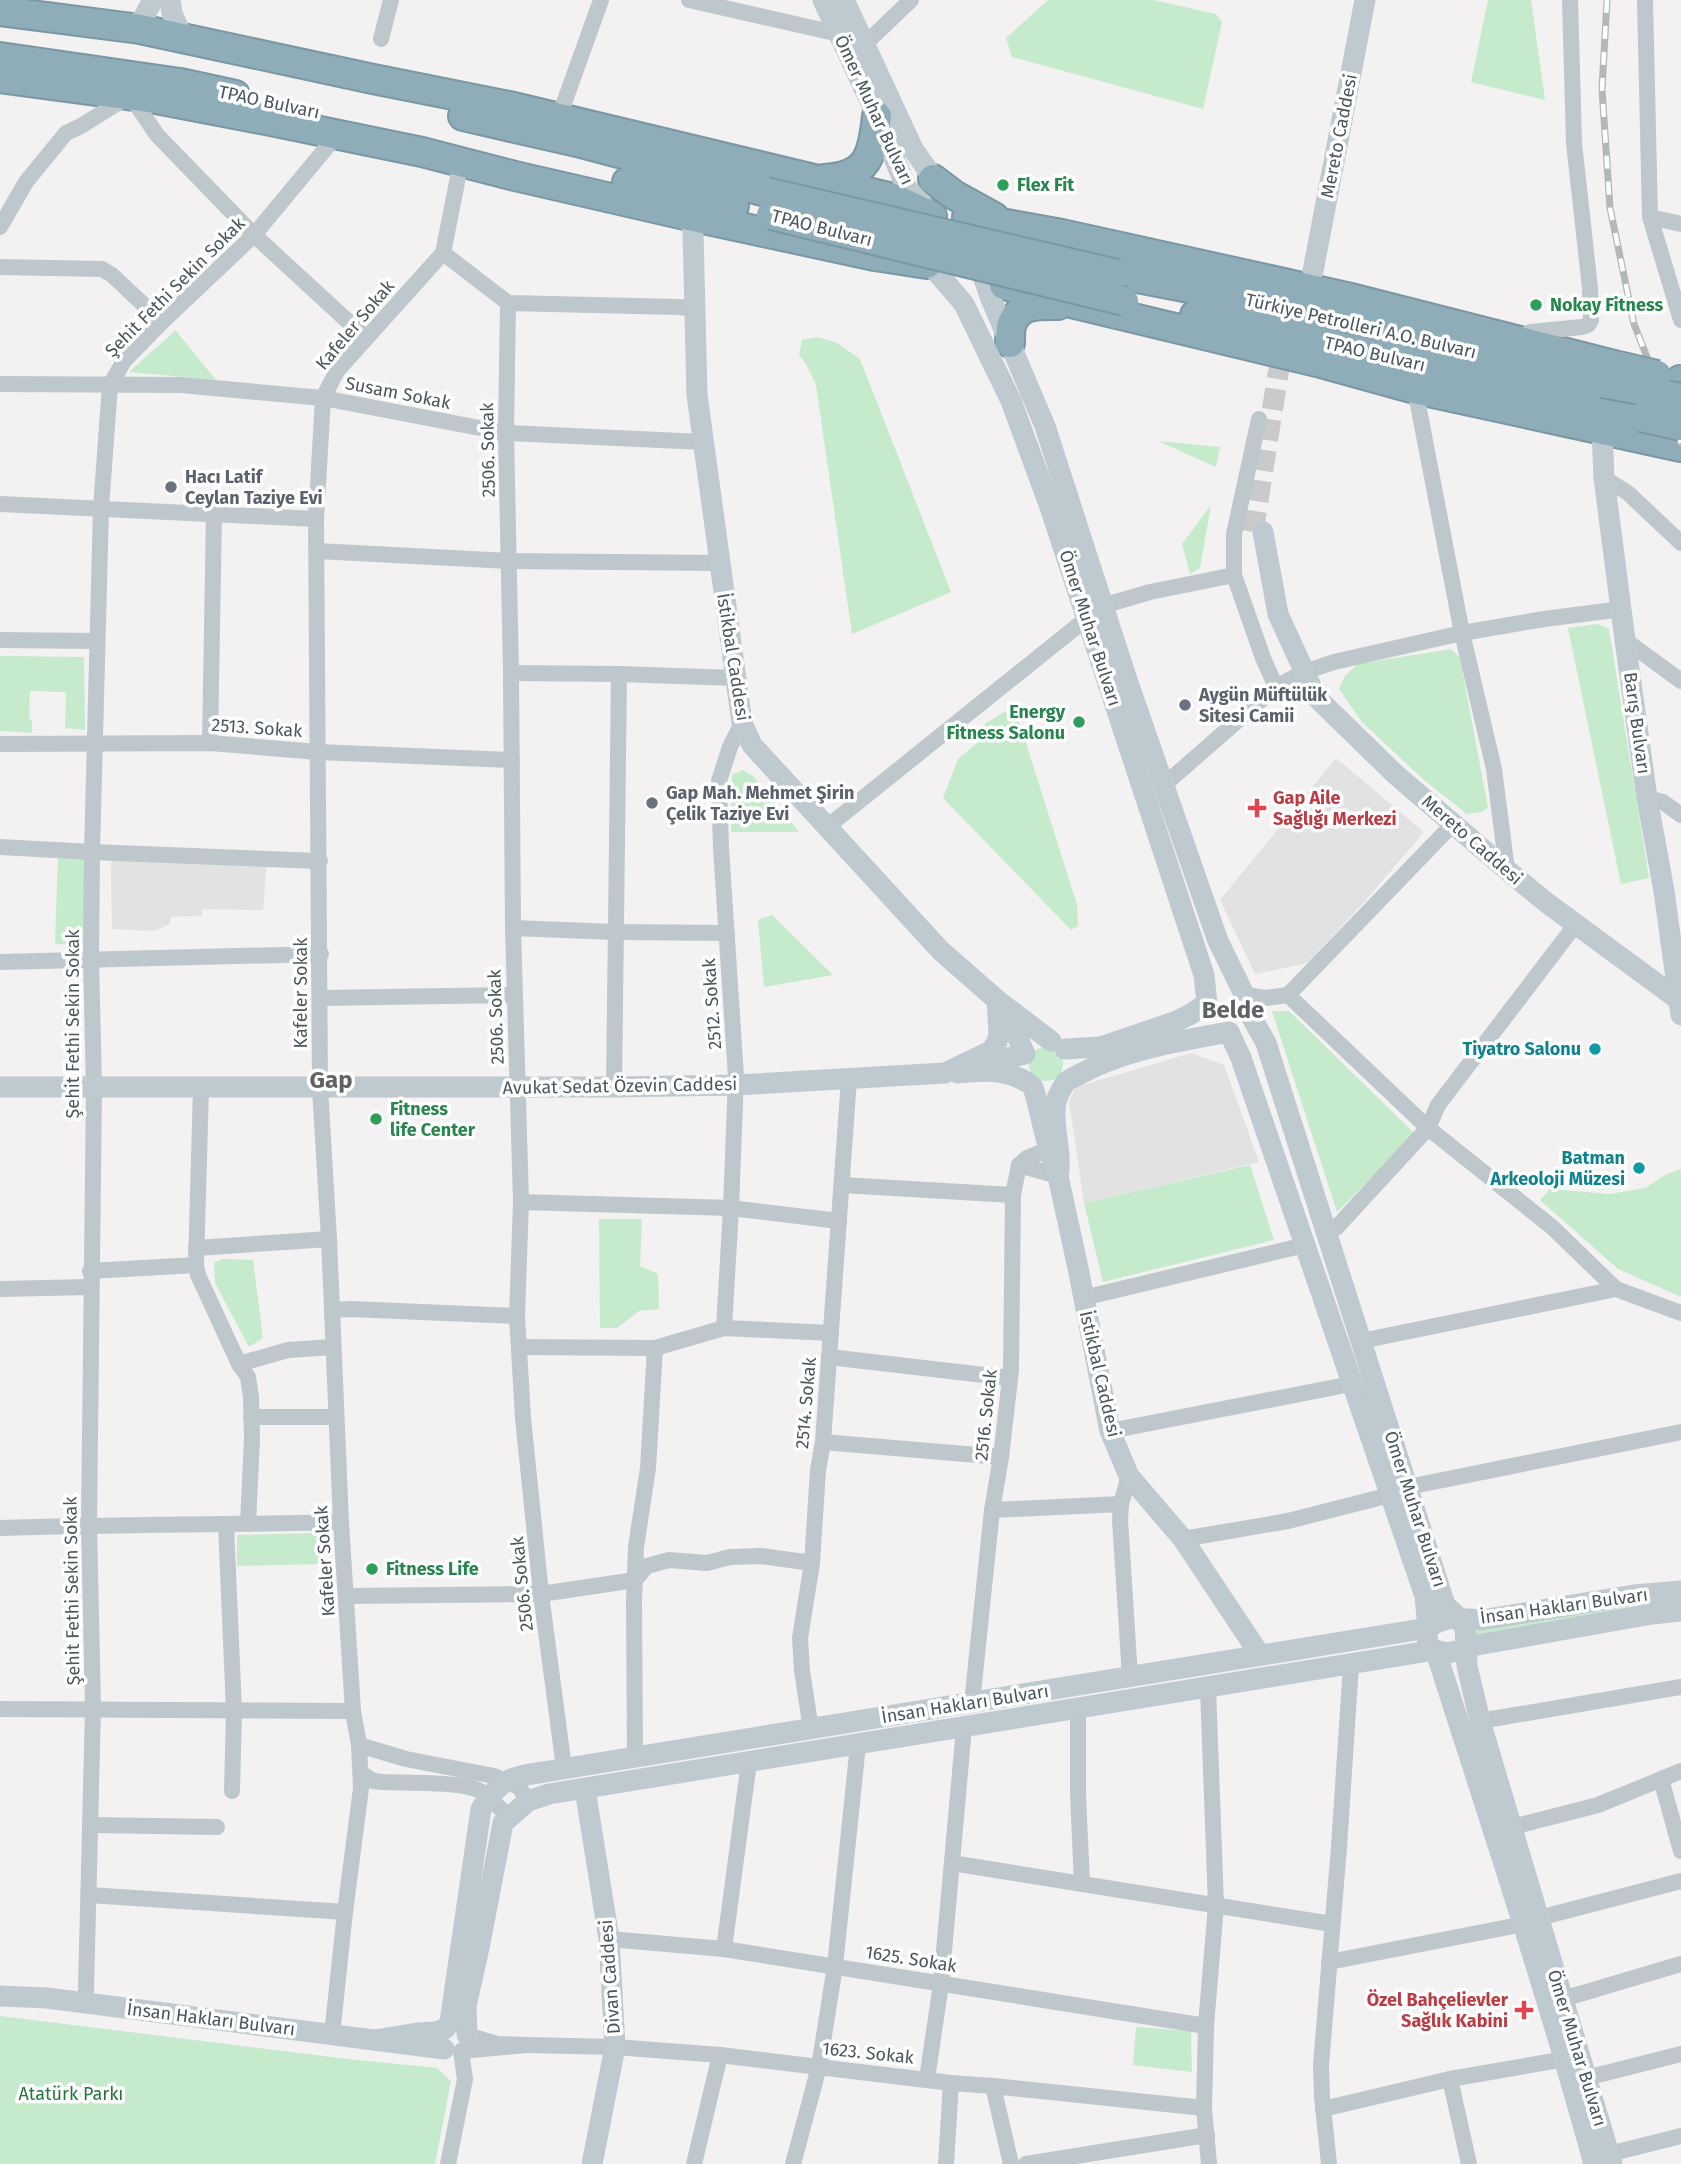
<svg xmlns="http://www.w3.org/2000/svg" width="1681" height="2164" font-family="'Fira Sans',sans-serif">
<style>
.education{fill:#e3e2e2}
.green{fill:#c5eacc}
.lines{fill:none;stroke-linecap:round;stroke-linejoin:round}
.secondary-tunnel{stroke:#c9cacc;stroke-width:21;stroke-dasharray:21 10;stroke-linecap:butt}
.highway-casing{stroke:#7a97a4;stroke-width:32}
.street{stroke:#bec7cb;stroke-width:16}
.secondary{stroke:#bfcad0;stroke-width:21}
.highway{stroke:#8facb9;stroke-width:28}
.rail-casing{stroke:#b4b7ba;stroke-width:7}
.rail{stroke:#fff;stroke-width:4.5;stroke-dasharray:13;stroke-linecap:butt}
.highway-bridge-casing{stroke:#7a97a4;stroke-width:32;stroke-linecap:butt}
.highway-bridge{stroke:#8facb9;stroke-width:28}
.leisure-dot{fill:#2e9e5b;stroke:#fff;stroke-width:2.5}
.worship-dot{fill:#6b7280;stroke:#fff;stroke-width:2.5}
.health-dot{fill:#e0444e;stroke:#fff;stroke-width:2.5}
.culture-dot{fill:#0f9aa8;stroke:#fff;stroke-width:2.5}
.labels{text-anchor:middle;stroke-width:7;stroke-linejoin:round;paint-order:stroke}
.street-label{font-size:18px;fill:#4b575c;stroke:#fff}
.leisure-label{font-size:18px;font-weight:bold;fill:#27864d;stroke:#fff;text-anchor:start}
.worship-label{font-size:18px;font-weight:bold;fill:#5b616d;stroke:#fff;text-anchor:start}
.health-label{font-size:18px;font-weight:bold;fill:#be3a42;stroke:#fff;text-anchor:start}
.culture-label{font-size:18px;font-weight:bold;fill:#0d838f;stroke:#fff;text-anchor:end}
.park-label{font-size:18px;fill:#24753b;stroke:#fff}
.district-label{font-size:24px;font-weight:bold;fill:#5e6265;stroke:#fff}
</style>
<rect width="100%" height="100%" fill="#f3f1f1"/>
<!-- education -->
<g class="education">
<path d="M1336,758L1424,832L1366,900L1308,963L1255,974L1220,900Z"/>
<path d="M267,859L263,910L202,909V916L171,917L170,924L154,931L112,929L111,862L117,860Z"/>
<path d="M1191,1053L1224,1065L1259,1162L1084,1203L1069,1101L1076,1087Z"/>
</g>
<!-- green -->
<g class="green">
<path d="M1048,0H1153L1216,14L1222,22L1203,109L1012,57L1006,38Z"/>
<path d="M1488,0H1531L1545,100L1471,82Z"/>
<path d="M176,330V331L216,380L129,372Z"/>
<path d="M818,337L837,343L860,359L951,592L852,634L816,385L806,364L799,355L802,340Z"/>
<path d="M1158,441L1220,447L1216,467Z"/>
<path d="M1211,505L1200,568L1190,574L1182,544Z"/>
<path d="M1598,624L1609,629L1649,878L1621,884L1568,628Z"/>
<path d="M1451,649L1460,658L1488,808L1481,812L1467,814L1424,780L1362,722L1339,689L1345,676L1358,664Z"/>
<path d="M0,656L84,657L85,730L65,728L66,692L30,691L29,718L32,721V733L0,731Z"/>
<path d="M1015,708L1077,905L1078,926L1071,930L943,798L958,759L983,738L985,724L1002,713Z"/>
<path d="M743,770L753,776L799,832H731L732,775Z"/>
<path d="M58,854L87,856L84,945L55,944Z"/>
<path d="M772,915L833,975L764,987L758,920Z"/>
<path d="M1272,1011H1289L1415,1134L1337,1212Z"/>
<circle cx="1046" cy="1064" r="17"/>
<path d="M1250,1165L1274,1240L1103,1282L1084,1203Z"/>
<path d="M1681,1169V1297L1618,1269L1540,1200L1550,1189L1610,1194L1645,1188L1665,1175Z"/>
<path d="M599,1219H642L640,1266L658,1274L659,1309L639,1311L617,1328H600Z"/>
<path d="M222,1259L253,1260L263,1338L249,1347L215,1283L214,1263Z"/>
<path d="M321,1533L322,1564L237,1566V1535Z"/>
<path d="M1624,1604H1681L1475,1636L1473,1629Z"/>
<path d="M0,2016L348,2059L437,2068L451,2081L435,2164H0Z"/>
<path d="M1136,2027L1191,2031L1192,2072L1133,2065Z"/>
</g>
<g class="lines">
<!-- secondary-tunnel -->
<path class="secondary-tunnel" d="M1253,532L1278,374L1286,339"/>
<!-- highway casing -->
<g class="highway-casing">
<g id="highway">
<path d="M0,11L140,29L373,79L514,107L893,198L932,216"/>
<path d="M0,57L180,83L235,95"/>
<path d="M0,78L156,99L271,121L422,152L515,176L689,216L875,256L927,264"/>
<path d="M463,116L581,143L766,192"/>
<path d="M824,179C868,177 873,155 877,116"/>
<path d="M933,179L954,195L994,217"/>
<path d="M627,182L734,206"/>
<path d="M967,217L1062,234L1347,297L1610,364"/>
<path d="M1117,274L1342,318L1603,383"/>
<path d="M1004,285L1075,304L1321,363L1415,389L1681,447"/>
<path d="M1195,315L1247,325L1641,417"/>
<path d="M1010,343C1010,337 1010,326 1013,321C1021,303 1041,305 1058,305"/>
<path d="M1680,380L1681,381"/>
</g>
</g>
<!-- street -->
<g class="street">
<path d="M689,0L839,34"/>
<path d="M1645,0L1650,217L1681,320"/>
<path d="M381,39L391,0"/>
<path d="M865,44L911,0"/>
<path d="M559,117L601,0"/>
<path d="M1650,217L1681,224"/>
<path d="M0,227L26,182L66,133L81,126L129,96L136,104L157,135L254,235L365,337"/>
<path d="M443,253L508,303L679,307L696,309"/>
<path d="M0,267L102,269L112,275L162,322"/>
<path d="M508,303L506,433L511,673L513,928L521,1202L517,1316L523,1418L541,1594L564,1768"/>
<path d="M1519,339L1530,332L1582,327L1588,325L1591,320L1590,288L1574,143L1570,0"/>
<path d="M0,384L181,385L323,398L506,433L703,442"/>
<path d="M1415,389L1462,633L1494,769L1507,870"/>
<path d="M1259,419L1234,534V575L1263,658L1276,687"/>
<path d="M1604,478L1628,493L1681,543"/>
<path d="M0,504L316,519"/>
<path d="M317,551L509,561L719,563"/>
<path d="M1102,606L1150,592L1234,575"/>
<path d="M0,640L97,641"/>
<path d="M1625,640L1681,681"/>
<path d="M511,673L619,674L735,678"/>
<path d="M210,743L214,513"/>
<path d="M0,744L210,743L318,752L512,760"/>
<path d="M1164,785L1276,687L1304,672L1334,662L1462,633L1544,619L1622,609"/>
<path d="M1647,798L1663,802L1681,815"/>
<path d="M827,827L1086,619"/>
<path d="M0,847L92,852L320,861"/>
<path d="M513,928L615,932L727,933"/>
<path d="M0,962L321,954"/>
<path d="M1247,995L1265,998L1288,995L1454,823"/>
<path d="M1288,995L1428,1128L1552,1227L1616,1289L1681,1313"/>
<path d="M321,998L515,995"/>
<path d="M614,1087L619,674"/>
<path d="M201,1088L196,1265L198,1275L239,1364L248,1377L251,1397L252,1439L248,1524"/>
<path d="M1019,1165L1058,1176"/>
<path d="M842,1185L1013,1195"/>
<path d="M521,1202L731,1208L839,1221"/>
<path d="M1327,1233L1336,1228L1428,1128L1438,1105L1576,924"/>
<path d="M196,1248L329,1239"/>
<path d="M90,1271L196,1265"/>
<path d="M0,1289L90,1287"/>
<path d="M1083,1298L1305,1245"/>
<path d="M332,1310L351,1309L517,1316"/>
<path d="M724,1328L731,1208L736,1077L721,848L719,781L730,747L742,723"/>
<path d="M1361,1341L1616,1289"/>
<path d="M519,1347L655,1348L724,1328L831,1333"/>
<path d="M829,1357L1010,1378"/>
<path d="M239,1364L288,1350L333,1347"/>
<path d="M251,1417H336"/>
<path d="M1110,1431L1351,1384"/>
<path d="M823,1442L1001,1457"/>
<path d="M1129,1476L1121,1504L1120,1520L1130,1677"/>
<path d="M1408,1487L1681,1432"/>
<path d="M992,1510L1121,1504"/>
<path d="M226,1525L234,1711L232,1791"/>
<path d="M0,1528C114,1524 227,1525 341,1522"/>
<path d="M1183,1539L1288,1521L1390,1495"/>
<path d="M346,1596L541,1594L635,1580L647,1566L669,1560L707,1563L730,1557L761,1556L812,1563"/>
<path d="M1208,1688L1216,1905L1206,2026L1204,2108L1209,2164"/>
<path d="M972,1703L992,1510L1001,1457L1011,1370L1013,1195L1019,1165L1027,1158L1049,1149"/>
<path d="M0,1709L353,1711"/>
<path d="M1078,1709V1794L1082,1884"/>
<path d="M1480,1721L1681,1687"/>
<path d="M811,1729L802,1671L800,1638L812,1563L818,1470L823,1442L849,1079"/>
<path d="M359,1745L406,1759L494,1776L519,1787L528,1801"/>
<path d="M635,1757L634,1601L636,1547L648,1468L655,1348"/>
<path d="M361,1773L373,1781L382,1782C405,1783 461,1781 480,1791C492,1797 498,1809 509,1816"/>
<path d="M1661,1779L1681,1851"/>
<path d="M91,1825L217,1827"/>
<path d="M1512,1827L1598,1805L1681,1771"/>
<path d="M952,1863L1332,1924"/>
<path d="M89,1895L345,1912"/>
<path d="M1539,1918L1681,1881"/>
<path d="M609,1939L724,1949L1206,2026"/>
<path d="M724,1949L749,1762"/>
<path d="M1329,1962L1524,1924"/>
<path d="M1563,1999L1681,1964"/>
<path d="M85,2003L86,1989L93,1708L89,1525L94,1087L91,959L92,852L101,508L110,385L124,361L162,322L254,235L337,135"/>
<path d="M332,2035L345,1912L361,1788L359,1745L353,1711L341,1522L329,1239L320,1088L316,519L323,398L337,371L443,253L461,162"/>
<path d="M526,2045L615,2047L720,2055L951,2083L993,2086L1204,2108"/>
<path d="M1586,2078L1681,2054"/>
<path d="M927,2079L941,1984L964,1728"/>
<path d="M1450,2079L1469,2164"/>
<path d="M993,2086L1011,2164"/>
<path d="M1323,2109L1450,2079L1565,2059"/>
<path d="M1609,2154L1681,2136"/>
<path d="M448,2164L465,2079L461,2051L526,2045L497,2044L467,2035"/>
<path d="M694,2164L720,2055"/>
<path d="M793,2164L819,2067L835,1966L858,1745"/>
<path d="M946,2164L951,2083"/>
<path d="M1026,2164L1207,2135"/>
<path d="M1329,2164L1322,2097L1321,2065L1339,1847L1351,1665"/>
</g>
<!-- secondary -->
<g class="secondary">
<path d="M170,0L172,13L183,39"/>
<path d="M823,0L877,116L906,187L927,210"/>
<path d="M844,0L913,149L941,189"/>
<path d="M129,28L142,20L153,0"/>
<path d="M976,256L991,299L1045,426L1127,680L1218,941L1242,990"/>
<path d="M935,270L964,304L1011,401L1049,504L1204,975L1207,1003L1191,1014L1177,1021L1101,1047L1065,1049"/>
<path d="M1313,271L1365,0"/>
<path d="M1602,429L1604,478L1625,640L1647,798L1664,891L1681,1015"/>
<path d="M1263,532L1278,614L1316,697L1395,774L1507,870L1547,903L1679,1000"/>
<path d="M1251,1016L1266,1043L1445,1605L1458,1617L1465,1628L1467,1666L1480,1721L1612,2164"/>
<path d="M977,1065L1025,1054L1017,1036L997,1000L1051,1041"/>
<path d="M958,1073C986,1071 1002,1068 1027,1082"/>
<path d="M0,1087H614L736,1085L945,1073L991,1051L997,1042L999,1033L997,1000L941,951L752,745L742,723L697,395L693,231L689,216"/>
<path d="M1033,1087C1042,1116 1046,1148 1058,1176C1063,1151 1051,1126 1056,1101C1058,1096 1062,1087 1066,1082C1069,1079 1075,1077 1080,1074C1124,1050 1179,1041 1229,1032L1241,1058L1425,1596L1428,1628L1427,1635L1428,1644L1437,1655C1491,1824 1547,1992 1594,2164"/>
<path d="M1058,1176L1078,1268L1110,1431L1129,1476L1183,1539L1260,1655"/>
<path d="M585,1789L609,1939L615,2047L592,2164"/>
<path d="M0,1996L47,1998L444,2049"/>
<path d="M467,2035L466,2006L479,1948L503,1823L528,1801L549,1794L1435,1650C1447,1654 1455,1653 1466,1647L1652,1614L1681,1611"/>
<path d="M375,2040L417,2033L435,2032L445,2029L450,2022L481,1809C501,1779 509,1777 544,1772L1428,1628C1448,1614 1458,1619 1481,1620L1634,1595L1681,1591"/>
</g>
<!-- highway -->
<use href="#highway" class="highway"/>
<!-- rail casing -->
<g class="rail-casing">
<path id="rail" d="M1607,0L1602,89L1610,208L1634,324L1681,443"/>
</g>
<!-- rail -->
<use href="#rail" class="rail"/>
<!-- highway-bridge casing -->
<g class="highway-bridge-casing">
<g id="highway-bridge">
<path d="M766,192L1117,274"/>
<path d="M771,215L1124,301"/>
<path d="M1610,364L1657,375"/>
<path d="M1603,383L1681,398"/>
<path d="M1641,417L1681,426"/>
</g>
</g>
<!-- highway-bridge -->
<use href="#highway-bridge" class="highway-bridge"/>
</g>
<!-- markers -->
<g class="leisure-dot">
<circle cx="1003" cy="185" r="7"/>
<circle cx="1536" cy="305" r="7"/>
<circle cx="1079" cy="722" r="7"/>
<circle cx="376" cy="1119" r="7"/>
<circle cx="372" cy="1569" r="7"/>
</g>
<g class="worship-dot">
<circle cx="171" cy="487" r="7"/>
<circle cx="1185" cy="705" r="7"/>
<circle cx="652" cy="803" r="7"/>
</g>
<g class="health-dot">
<path d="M1253.5 797.5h7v7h7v7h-7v7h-7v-7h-7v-7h7z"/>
<path d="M1520.5 1999.5h7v7h7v7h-7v7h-7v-7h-7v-7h7z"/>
</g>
<g class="culture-dot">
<circle cx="1595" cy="1049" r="7"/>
<circle cx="1639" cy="1168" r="7"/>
</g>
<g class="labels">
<!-- street labels -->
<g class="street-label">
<text transform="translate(269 102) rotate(12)" y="6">TPAO Bulvarı</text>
<text transform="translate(874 110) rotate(65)" y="6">Ömer Muhar Bulvarı</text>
<text transform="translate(1339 136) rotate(-79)" y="6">Mereto Caddesi</text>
<text transform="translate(822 228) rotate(14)" y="6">TPAO Bulvarı</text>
<text transform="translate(175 287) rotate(-45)" y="6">Şehit Fethi Sekin Sokak</text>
<text transform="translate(355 325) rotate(-50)" y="6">Kafeler Sokak</text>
<text transform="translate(1361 326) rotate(13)" y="6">Türkiye Petrolleri A.O. Bulvarı</text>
<text transform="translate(1375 354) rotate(13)" y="6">TPAO Bulvarı</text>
<text transform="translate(398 393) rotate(11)" y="6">Susam Sokak</text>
<text transform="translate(488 450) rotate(-91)" y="6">2506. Sokak</text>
<text transform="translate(1090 628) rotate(72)" y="6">Ömer Muhar Bulvarı</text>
<text transform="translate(733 657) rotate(81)" y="6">İstikbal Caddesi</text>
<text transform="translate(1637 723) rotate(82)" y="6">Barış Bulvarı</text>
<text transform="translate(257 728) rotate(4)" y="6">2513. Sokak</text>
<text transform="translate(1472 840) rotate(41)" y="6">Mereto Caddesi</text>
<text transform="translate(301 993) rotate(-90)" y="6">Kafeler Sokak</text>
<text transform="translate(712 1004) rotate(-94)" y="6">2512. Sokak</text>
<text transform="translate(496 1017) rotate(-92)" y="6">2506. Sokak</text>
<text transform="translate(73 1024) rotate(-90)" y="6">Şehit Fethi Sekin Sokak</text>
<text transform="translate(620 1086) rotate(-1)" y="6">Avukat Sedat Özevin Caddesi</text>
<text transform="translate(1100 1374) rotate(77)" y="6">İstikbal Caddesi</text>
<text transform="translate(806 1403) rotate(-85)" y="6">2514. Sokak</text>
<text transform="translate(986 1415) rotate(-84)" y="6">2516. Sokak</text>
<text transform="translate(1415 1509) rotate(72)" y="6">Ömer Muhar Bulvarı</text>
<text transform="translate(325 1561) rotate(-94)" y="6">Kafeler Sokak</text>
<text transform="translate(522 1584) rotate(-96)" y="6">2506. Sokak</text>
<text transform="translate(72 1591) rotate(-91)" y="6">Şehit Fethi Sekin Sokak</text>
<text transform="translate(1564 1606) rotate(-8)" y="6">İnsan Hakları Bulvarı</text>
<text transform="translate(965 1704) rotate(-9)" y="6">İnsan Hakları Bulvarı</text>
<text transform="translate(911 1959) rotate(9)" y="6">1625. Sokak</text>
<text transform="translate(610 1977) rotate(-94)" y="6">Divan Caddesi</text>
<text transform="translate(211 2019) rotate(7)" y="6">İnsan Hakları Bulvarı</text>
<text transform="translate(1577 2048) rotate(73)" y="6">Ömer Muhar Bulvarı</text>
<text transform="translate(868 2053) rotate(6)" y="6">1623. Sokak</text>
</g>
<!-- leisure labels -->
<g class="leisure-label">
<text x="1017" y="191">Flex Fit</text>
<text x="1550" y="311">Nokay Fitness</text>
<text x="1065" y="718" text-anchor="end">Energy<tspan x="1065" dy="21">Fitness Salonu</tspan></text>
<text x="390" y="1115">Fitness<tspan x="390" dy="21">life Center</tspan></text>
<text x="386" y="1575">Fitness Life</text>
</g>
<!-- worship labels -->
<g class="worship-label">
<text x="185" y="483">Hacı Latif<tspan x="185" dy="21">Ceylan Taziye Evi</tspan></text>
<text x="1199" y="701">Aygün Müftülük<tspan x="1199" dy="21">Sitesi Camii</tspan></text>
<text x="666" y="799">Gap Mah. Mehmet Şirin<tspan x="666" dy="21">Çelik Taziye Evi</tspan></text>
</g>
<!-- health labels -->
<g class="health-label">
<text x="1273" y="804">Gap Aile<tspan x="1273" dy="21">Sağlığı Merkezi</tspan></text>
<text x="1508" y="2006" text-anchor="end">Özel Bahçelievler<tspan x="1508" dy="21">Sağlık Kabini</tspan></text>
</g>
<!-- culture labels -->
<g class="culture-label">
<text x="1581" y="1055">Tiyatro Salonu</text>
<text x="1625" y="1164">Batman<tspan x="1625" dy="21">Arkeoloji Müzesi</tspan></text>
</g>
<!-- park labels -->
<g class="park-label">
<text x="71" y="2100">Atatürk Parkı</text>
</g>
<!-- district labels -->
<g class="district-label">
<text x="1233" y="1018">Belde</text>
<text x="331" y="1088">Gap</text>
</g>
</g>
</svg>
